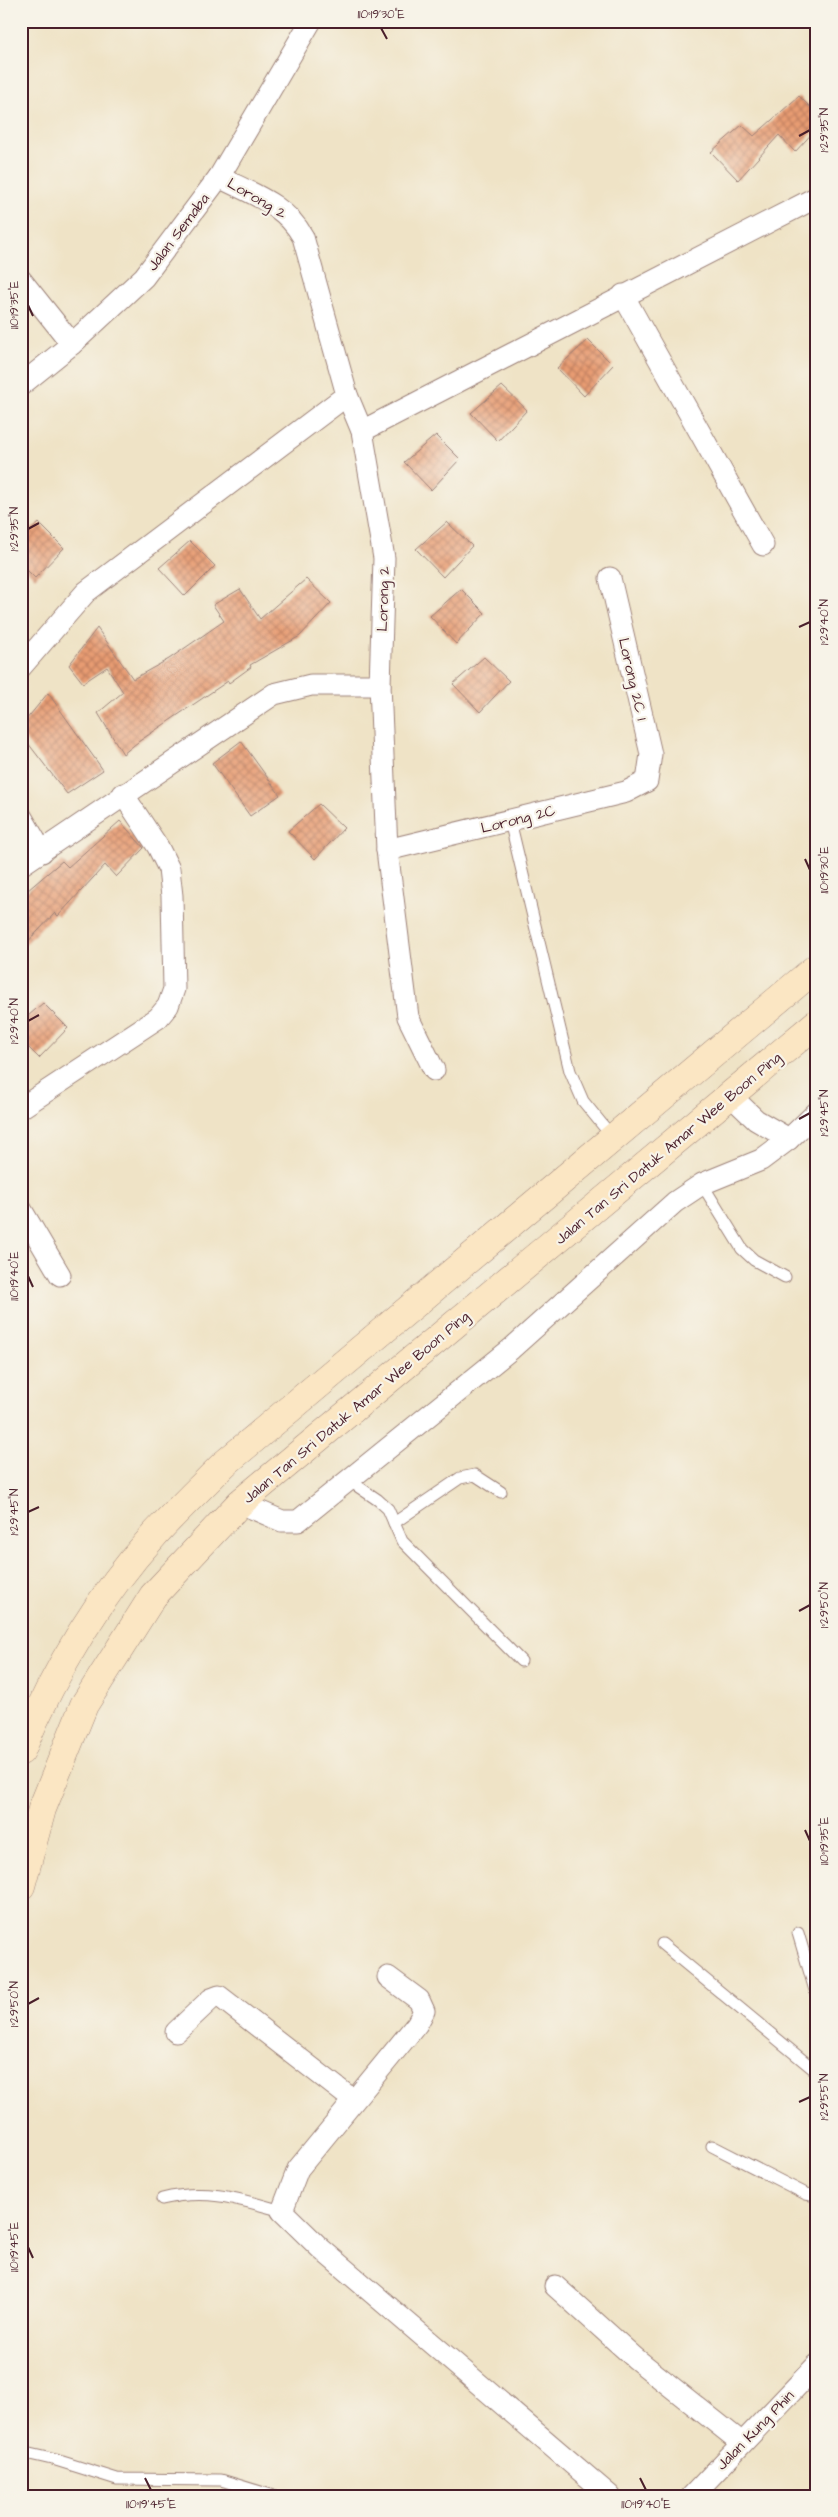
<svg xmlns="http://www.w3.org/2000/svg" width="838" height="2517" font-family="'Architects Daughter',sans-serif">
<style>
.building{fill:url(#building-cross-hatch)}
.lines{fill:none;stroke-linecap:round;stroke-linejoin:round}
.lane-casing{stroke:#9c8178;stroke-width:13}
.street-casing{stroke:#9c8178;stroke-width:23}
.secondary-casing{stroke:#9c8178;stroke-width:29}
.lane{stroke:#fff;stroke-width:11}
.street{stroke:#fff;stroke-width:21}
.secondary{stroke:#fbe6c3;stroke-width:28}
.ticks{fill:none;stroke:#4a1f2b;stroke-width:2}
.labels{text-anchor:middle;stroke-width:4.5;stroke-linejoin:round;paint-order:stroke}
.street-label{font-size:15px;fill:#4a1f2b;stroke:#f7f3e8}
.neatline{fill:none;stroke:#4a1f2b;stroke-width:2}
.ticks-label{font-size:12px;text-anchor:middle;fill:#4a1f2b}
</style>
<defs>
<pattern id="building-cross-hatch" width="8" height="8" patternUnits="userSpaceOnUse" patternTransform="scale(1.25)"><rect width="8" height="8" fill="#e79b72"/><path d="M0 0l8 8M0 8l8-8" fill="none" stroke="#bd7e5e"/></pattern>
</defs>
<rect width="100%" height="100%" fill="#f7f3e8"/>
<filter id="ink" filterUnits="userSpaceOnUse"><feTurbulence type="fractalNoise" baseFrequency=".02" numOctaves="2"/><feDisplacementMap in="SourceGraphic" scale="10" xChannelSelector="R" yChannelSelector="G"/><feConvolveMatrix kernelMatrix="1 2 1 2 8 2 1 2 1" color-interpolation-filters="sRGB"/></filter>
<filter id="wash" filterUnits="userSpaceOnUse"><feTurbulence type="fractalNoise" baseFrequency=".0096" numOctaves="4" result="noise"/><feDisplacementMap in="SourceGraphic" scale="20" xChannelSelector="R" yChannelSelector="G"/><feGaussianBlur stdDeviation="1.12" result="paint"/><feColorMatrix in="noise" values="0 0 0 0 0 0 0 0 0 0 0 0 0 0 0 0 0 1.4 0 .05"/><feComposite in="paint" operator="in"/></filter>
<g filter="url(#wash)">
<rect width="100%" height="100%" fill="#efe3c6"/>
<g id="blocks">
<!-- building -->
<g class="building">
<path d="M799,96L817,114V128L795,152L779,135L738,180L711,152L742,125L754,136Z"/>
<path d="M588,340L613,365L584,396L557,368Z"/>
<path d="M502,386L527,410L498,441L471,413Z"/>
<path d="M436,435L460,459L431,490L404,462Z"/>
<path d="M447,522L472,546L443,577L416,549Z"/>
<path d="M39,523L64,548L35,578L21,564V539Z"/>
<path d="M190,541L215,566L185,596L159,568Z"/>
<path d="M306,579L331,603L300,636L250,665L251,667L229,683L228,681L138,742L123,754L98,713L123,692L107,667L83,683L69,665L97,628L133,679L169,659L224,621L213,605L240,589L260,619Z"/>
<path d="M461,589L485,613L456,644L430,616Z"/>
<path d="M484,657L509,681L480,712L453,684Z"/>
<path d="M48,693L103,770L67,794L21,734V726Z"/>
<path d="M241,741L280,795L250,816L212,763Z"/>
<path d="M319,804L344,828L315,859L288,831Z"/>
<path d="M120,821L144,848L116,877L105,865L58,916L55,913L21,949V896L62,861L68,867Z"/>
<path d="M43,1003L68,1028L39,1058L21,1040V1022Z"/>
</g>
</g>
</g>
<g filter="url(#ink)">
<use href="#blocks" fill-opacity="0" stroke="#9c8178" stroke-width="1"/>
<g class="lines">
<!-- lane casing -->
<g class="lane-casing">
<g id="lane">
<path d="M510,821L570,1071L583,1101L614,1139"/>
<path d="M702,1184L742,1249L754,1260L785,1277"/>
<path d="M350,1481L378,1500L388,1509L402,1541L521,1661"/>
<path d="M394,1523L460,1478L475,1475L501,1492"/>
<path d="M798,1933L817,1997"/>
<path d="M662,1944L817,2072"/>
<path d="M712,2146L806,2194L817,2196"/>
<path d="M162,2199C207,2188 239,2199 282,2211"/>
<path d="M21,2452L56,2460L117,2479L221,2480L274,2496"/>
</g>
</g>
<!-- street casing -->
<g class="street-casing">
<g id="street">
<path d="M219,177C252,194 285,204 303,237L347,395L362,431L384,558L380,685L387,850L408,1017L434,1070"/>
<path d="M21,280L72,344"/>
<path d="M623,295L763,545"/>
<path d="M21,385L72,344L144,277L219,177L311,21"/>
<path d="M362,431L817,197"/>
<path d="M21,667L86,592L347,395"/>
<path d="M21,816L42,852"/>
<path d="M387,850L626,792L647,781L651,754L610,578"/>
<path d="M21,865L274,694L311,685H380"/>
<path d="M731,1096L756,1120L789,1139"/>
<path d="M21,1108L158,1018L168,1006L174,989L172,896L169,869L158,847L123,794"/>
<path d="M21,1209L60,1275"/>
<path d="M240,1503L282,1521H298L511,1349L675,1202L702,1184L761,1160L789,1139L817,1112"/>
<path d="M388,1977L419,2000L424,2011L417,2024L298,2169L282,2211L321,2249L610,2496"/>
<path d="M176,2032L211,1999L219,1996L353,2100"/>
<path d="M555,2286L635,2358L742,2443"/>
<path d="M692,2496L817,2365"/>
</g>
</g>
<!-- secondary casing -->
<g class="secondary-casing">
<g id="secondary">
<path d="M21,1751C54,1672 97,1598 155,1534C177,1510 201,1487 224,1464L817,967"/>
<path d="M21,1886L42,1809L84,1705L153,1596L240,1503L817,1023"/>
</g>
</g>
<!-- lane -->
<use href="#lane" class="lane"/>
<!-- street -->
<use href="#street" class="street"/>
<!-- secondary -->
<use href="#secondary" class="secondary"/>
</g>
</g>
<!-- ticks -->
<path class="ticks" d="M381,28L387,39M799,136L810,130M28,305L33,316M28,529L39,523M799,627L810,622M805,859L810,870M28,1021L39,1015M799,1119L810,1113M28,1276L33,1287M28,1512L39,1507M799,1611L810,1605M805,1830L810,1841M28,2004L39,1998M799,2102L810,2097M28,2247L33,2258M145,2478L151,2490M640,2478L646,2490"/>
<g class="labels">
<!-- street labels -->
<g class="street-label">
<text transform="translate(257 198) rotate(30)" y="5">Lorong 2</text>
<text transform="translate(178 232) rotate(-53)" y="5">Jalan Semaba</text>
<text transform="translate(383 599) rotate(-88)" y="5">Lorong 2</text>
<text transform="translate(633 679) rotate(77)" y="5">Lorong 2C 1</text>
<text transform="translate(518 819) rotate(-14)" y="5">Lorong 2C</text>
<text transform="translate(668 1148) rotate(-40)" y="5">Jalan Tan Sri Datuk Amar Wee Boon Ping</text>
<text transform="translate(356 1407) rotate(-40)" y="5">Jalan Tan Sri Datuk Amar Wee Boon Ping</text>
<text transform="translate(755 2430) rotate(-46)" y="5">Jalan Kung Phin</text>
</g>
</g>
<!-- margin -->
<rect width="838" height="2517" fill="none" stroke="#f7f3e8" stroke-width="55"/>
<rect x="28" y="28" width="782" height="2462" class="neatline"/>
<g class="ticks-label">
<text x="381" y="18">110°19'30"E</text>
<text transform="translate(824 130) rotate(-90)" y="4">1°29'35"N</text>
<text transform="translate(14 305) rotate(-90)" y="4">110°19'35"E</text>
<text transform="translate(14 529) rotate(-90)" y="4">1°29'35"N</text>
<text transform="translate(824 622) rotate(-90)" y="4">1°29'40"N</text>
<text transform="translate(824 870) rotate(-90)" y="4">110°19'30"E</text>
<text transform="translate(14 1021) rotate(-90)" y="4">1°29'40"N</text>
<text transform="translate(824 1113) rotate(-90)" y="4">1°29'45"N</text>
<text transform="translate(14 1276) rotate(-90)" y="4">110°19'40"E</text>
<text transform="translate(14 1512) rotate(-90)" y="4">1°29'45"N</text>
<text transform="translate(824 1605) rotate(-90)" y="4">1°29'50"N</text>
<text transform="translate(824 1841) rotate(-90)" y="4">110°19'35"E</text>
<text transform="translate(14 2004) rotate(-90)" y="4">1°29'50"N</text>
<text transform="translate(824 2097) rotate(-90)" y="4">1°29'55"N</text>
<text transform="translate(14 2247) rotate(-90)" y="4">110°19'45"E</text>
<text x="151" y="2508">110°19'45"E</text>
<text x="646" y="2508">110°19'40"E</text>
</g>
</svg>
